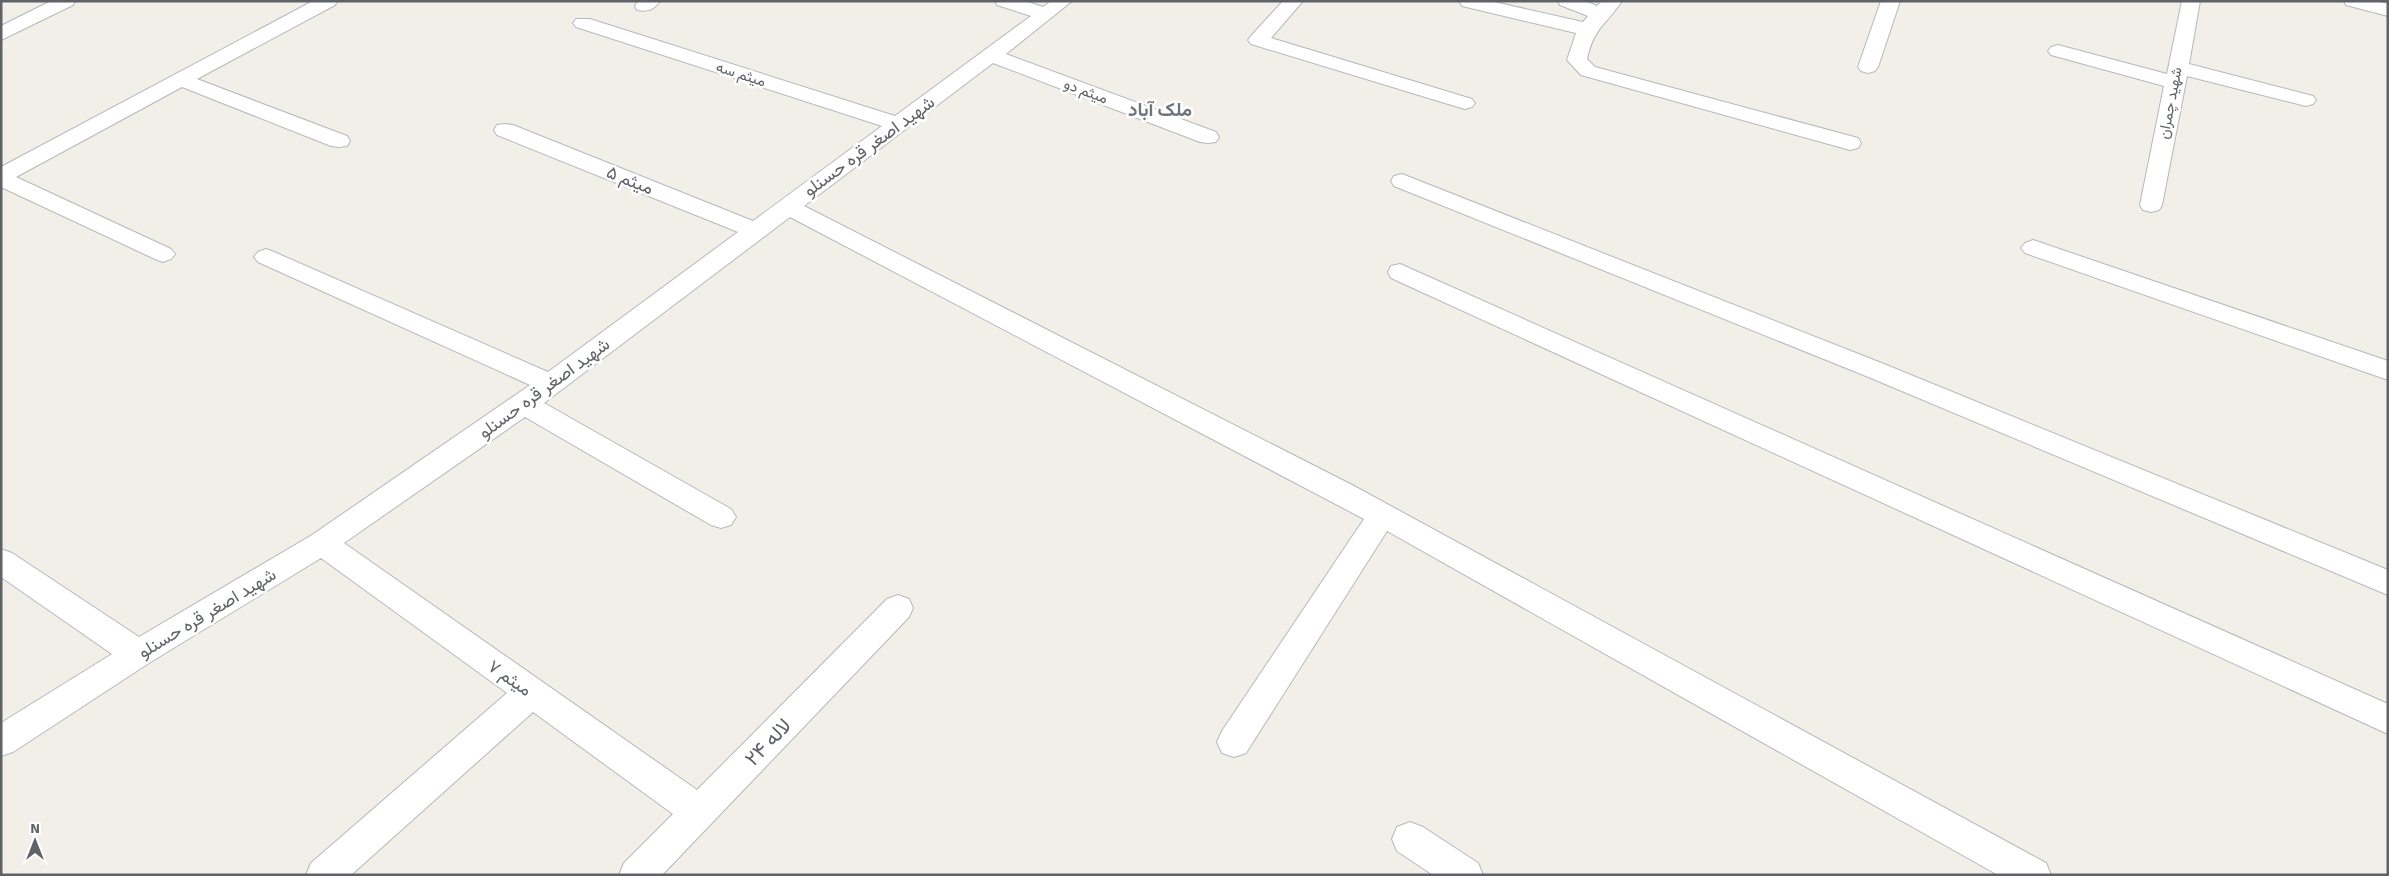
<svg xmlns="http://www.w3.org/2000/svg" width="2389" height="876" font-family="Signika,Vazirmatn,sans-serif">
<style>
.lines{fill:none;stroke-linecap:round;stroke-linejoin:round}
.minor-casing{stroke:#b5b8bc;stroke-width:2}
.minor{fill:#fff;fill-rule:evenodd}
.labels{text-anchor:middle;stroke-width:5;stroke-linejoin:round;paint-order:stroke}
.far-street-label{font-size:15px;fill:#5f6368;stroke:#fff}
.street-label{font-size:18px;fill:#5f6368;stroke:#fff}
.far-district-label{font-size:19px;font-weight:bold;fill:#70757a;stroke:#fff}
.near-street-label{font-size:21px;fill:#5f6368;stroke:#fff}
</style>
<rect width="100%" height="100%" fill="#f1efe8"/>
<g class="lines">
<!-- minor casing -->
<g class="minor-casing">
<g id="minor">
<path d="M51,1H75L73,5L1,40V26Z"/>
<path d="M313,1H337L335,5L197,79L347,136L350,141L347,146L339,147L331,146L182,87L16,177L171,249L175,254L171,259L163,262L155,259L1,187V167Z"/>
<path d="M638,1H660C654,10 647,12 637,10L635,6Z"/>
<path d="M995,1H1025L1043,7L1051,1H1072L1006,54L1216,132L1219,137L1216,142L1208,143L1200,142L993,63L804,206L1354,486L2046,863L2051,875H1998L1387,531L1246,753L1234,757L1222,753L1217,742L1222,731L1364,519L790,217L544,403L731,509L736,517L731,525L721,528L711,525L525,417L344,543L697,790L887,599L898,595L909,599L913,608L909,617L662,875H619L624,863L673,814L533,712L351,875H306L311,863L507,693L321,558L149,663L13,752L1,756V723L112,654L1,577V549L12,553L139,637L312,535L530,385L258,262L254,257L258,252L266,249L274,252L548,372L738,232L497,135L494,130L497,125L505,124L513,125L753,221L882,126L576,27L573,23L576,19H590L895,116L1031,16L997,5Z"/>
<path d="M1283,1H1303L1271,38L1472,99L1475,103L1472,107L1465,109L1458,107L1251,44L1248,40L1251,36Z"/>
<path d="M1490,1L1583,22L1588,16L1560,5L1558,1H1585L1597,6L1602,1H1622C1606,25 1594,27 1587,59L1595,67L1858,138L1861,143L1858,148L1850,150L1581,75L1567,60L1576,33L1462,6L1460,2Z"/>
<path d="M1881,1H1900L1878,67L1875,71L1868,73L1861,71L1858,67Z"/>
<path d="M2182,1H2200L2189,64L2313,96L2316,100L2313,104L2306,106L2187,76L2162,205L2159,210L2151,212L2143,210L2140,205L2164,86L2051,55L2048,51L2051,47L2058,45L2167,74Z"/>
<path d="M2344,1H2376L2388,4V16L2346,5Z"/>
<path d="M1402,174L1884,364L2388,570V595L1866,376L1394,186L1391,181L1394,176Z"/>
<path d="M2033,240L2388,361V380L2025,253L2021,248L2025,243Z"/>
<path d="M1400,264L2388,704V734L1391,278L1388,272L1391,266Z"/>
<path d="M1410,822L1423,827L1478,863L1483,875H1433L1397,851L1392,839L1397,827Z"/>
</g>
</g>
<!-- minor -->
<use href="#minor" class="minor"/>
</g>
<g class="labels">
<!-- far-street labels -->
<g class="far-street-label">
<text transform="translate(741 74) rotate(18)" y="5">میثم سه</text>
<text transform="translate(1086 91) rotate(21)" y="5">میثم دو</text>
<text transform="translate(2170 103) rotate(-79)" y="5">شهید چمران</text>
</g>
<!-- street labels -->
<g class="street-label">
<text transform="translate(869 146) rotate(-36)" y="6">شهید اصغر قره حسنلو</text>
<text transform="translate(630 180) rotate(22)" y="6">میثم ۵</text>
<text transform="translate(544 388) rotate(-36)" y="6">شهید اصغر قره حسنلو</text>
<text transform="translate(207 613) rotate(-31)" y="6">شهید اصغر قره حسنلو</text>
<text transform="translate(510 678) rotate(35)" y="6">میثم ۷</text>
</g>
<!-- far-district labels -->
<g class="far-district-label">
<text x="1160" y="116">ملک آباد</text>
</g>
<!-- near-street labels -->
<g class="near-street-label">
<text transform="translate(768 742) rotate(-46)" y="7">لاله ۲۴</text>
</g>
</g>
<!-- border -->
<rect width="2389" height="876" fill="none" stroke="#5f6368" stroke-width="5"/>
<!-- north arrow -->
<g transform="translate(35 841)" stroke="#ffffff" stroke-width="4" paint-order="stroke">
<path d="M0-4L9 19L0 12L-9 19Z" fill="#5f6368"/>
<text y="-8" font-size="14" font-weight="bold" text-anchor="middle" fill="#5f6368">N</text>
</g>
</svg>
